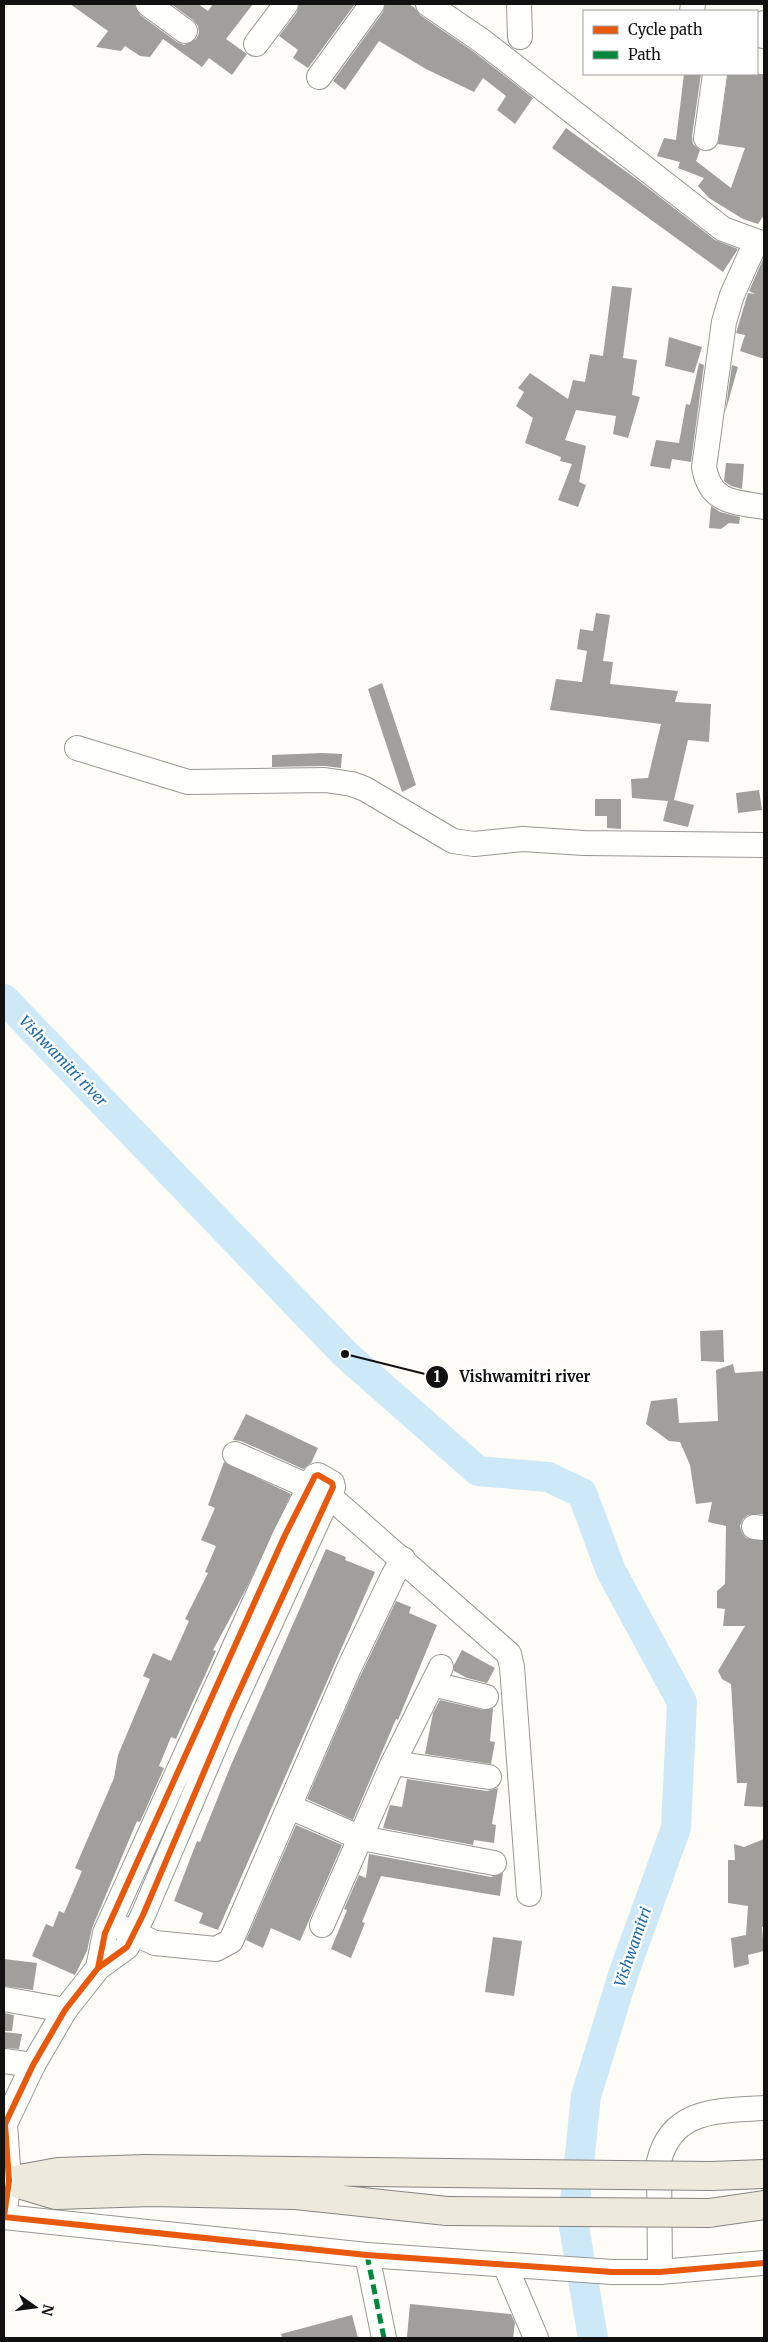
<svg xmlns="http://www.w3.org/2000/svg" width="768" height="2342" font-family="Merriweather,serif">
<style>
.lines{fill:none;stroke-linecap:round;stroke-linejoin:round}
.river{stroke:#cde8f7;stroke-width:30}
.building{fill:#a19f9c}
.minor-casing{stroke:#979795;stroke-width:26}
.major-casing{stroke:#858482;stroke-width:30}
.minor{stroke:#fffffe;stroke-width:24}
.major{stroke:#ede9dc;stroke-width:28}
.major-bridge-casing{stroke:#858482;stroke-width:30;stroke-linecap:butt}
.major-bridge{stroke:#ede9dc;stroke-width:28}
.quiet{stroke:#00873e;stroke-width:5;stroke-dasharray:10 5;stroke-linecap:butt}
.cycleway-casing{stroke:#fff;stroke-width:9}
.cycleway{stroke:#e8590c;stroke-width:6}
.labels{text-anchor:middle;stroke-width:5;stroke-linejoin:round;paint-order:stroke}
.water-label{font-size:15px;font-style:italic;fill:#1768a6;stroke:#fff}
.leader{fill:none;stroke:#111;stroke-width:2}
.callout-dot{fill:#111;stroke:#fff;stroke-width:2}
.mark-label{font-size:15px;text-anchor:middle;font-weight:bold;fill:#fff}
.callout-label{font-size:15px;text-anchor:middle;font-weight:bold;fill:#111;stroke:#fff;stroke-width:5;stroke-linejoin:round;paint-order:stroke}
</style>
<rect width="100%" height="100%" fill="#fdfcf7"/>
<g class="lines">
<!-- river -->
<path class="river" d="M4,999L345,1354L478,1471L548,1477L582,1493L611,1571L682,1702L676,1828L624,1972L586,2096L573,2221L593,2338"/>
</g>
<!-- building -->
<g class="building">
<path d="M70,4H134L140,15L177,42L184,45L196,39L199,33L198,26L193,20L171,4H198L208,11L213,4H253L226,39L247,54L232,75L209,58L202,67L163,39L150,57L140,56L125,46L121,51L96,47L108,31Z"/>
<path d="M299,4H355L308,68L293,58L298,50L279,36L297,12Z"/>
<path d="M385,4H409L415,8L420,15L474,52L533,98L515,124L497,110L506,96L483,78L474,92L426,69L379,41L345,90L333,81L383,12Z"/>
<path d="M684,74H701L692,136L693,144L700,150L696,161L731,188L745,148L718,144L728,74H764V215L758,224L743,219L709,198L698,186L704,178L678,168L680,162L657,156L664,138L676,140Z"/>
<path d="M566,128L639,181L715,240L738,249L723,272L552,148Z"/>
<path d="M764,257V359L740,351L745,335L736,333L748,293L755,294L749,291Z"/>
<path d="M612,286L632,288L623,358L637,360L632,395L640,397L628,438L613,434L616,416L576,410L565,440L586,446L579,482L586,485L578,507L558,500L572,464L560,461L561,457L525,443L533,418L516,406L524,392L518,388L530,373L568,399L573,380L585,382L590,354L603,356Z"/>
<path d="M669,337L702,347L694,373L665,366Z"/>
<path d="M699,363L704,365L691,462L672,459L670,469L650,466L656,440L679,443L686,404L690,405Z"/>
<path d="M732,365L738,367L725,413Z"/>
<path d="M726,463L744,464L742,489L731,486L724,481Z"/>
<path d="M711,506L720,512L740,517L739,524L729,523L721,529L709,528Z"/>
<path d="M596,613L610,615L603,661L613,662L610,684L678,691L675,702L711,704L709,742L688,740L674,800L694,805L688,827L663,821L668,801L632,798L631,779L648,778L661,724L550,710L556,679L582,682L587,651L577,649L580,629L593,631Z"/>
<path d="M382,683L416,785L402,792L368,689Z"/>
<path d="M322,753L342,754L341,768L325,766L272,767V755Z"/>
<path d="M759,790L762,810L738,813L736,793Z"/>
<path d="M595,799H621V829L607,828V816H595Z"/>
<path d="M723,1330L724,1362L701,1361L700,1331Z"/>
<path d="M733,1364L735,1373L764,1371V1514L748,1515L743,1519L740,1526L742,1533L746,1538L764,1541V1807L744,1806L747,1783H737L731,1684L722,1679L718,1671L745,1626H723L725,1609L717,1608V1591L725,1584L726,1526L708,1522L712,1502L696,1504L690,1465L680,1442L669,1441L646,1424L651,1401L677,1398L679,1423L718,1421L716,1370Z"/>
<path d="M246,1414L318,1448L311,1463L303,1469L241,1441L233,1440Z"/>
<path d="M224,1462L291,1494L246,1589L213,1650L216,1651L176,1739L171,1737L159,1766L164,1768L140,1822L137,1821L92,1928L87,1951L75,1975L32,1956L46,1924L53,1927L59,1911L64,1913L82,1871L75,1868L114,1778L118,1755L150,1679L143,1676L153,1653L171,1661L189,1621L185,1619L208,1573L205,1572L216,1546L201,1540L215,1508L208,1505Z"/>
<path d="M326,1549L346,1557L345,1560L375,1572L218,1930L199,1923L203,1913L174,1901L197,1841L200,1842L231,1765Z"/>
<path d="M396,1601L411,1607L409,1613L437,1625L398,1720L396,1719L353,1820L307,1799L357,1683Z"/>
<path d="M462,1650L495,1668L487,1683L467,1678L454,1671V1665Z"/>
<path d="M440,1700L483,1710L493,1708L490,1741L495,1742L491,1764L425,1754L433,1713Z"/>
<path d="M407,1779L487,1791L498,1788L492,1824L496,1825L494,1843L474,1840L473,1845L383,1828L390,1805L402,1807Z"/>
<path d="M296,1825L342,1845L300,1941L271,1928L263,1948L246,1940Z"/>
<path d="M764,1839V1927H762L764,1951L748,1955L749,1964L734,1968L731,1938L746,1935L748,1906L728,1903V1860H735L734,1844L744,1847Z"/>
<path d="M369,1854L491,1877L503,1873L500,1896L381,1876L362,1922L365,1923L351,1958L331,1949L347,1910L344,1909L359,1875L366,1878Z"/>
<path d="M493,1937L522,1941L514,1996L485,1992Z"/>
<path d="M4,1959L37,1963L33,1990L4,1986Z"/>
<path d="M4,2013L14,2015L12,2031H4Z"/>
<path d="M4,2032L22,2034L19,2049L4,2048Z"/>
<path d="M410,2304L511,2314L515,2323L513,2338L407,2337Z"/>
<path d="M352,2315L358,2338H282L281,2334Z"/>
</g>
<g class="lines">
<!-- minor casing -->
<g class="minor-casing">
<g id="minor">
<path d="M148,4L185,31"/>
<path d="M428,4L482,41L723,229L764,244"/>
<path d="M519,4L520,37"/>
<path d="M692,11L693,4"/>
<path d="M763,36L764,23"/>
<path d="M256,44L286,4"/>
<path d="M319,77L372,4"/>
<path d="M706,138L715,74"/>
<path d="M756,242L732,295L724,322L704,467C710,503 734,502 764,507"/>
<path d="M77,748L188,782L325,780L352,784L365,789L453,841L474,844L523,839L584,843L764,845"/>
<path d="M235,1454L328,1495L509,1654L512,1667L529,1894"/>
<path d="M754,1527L764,1528"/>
<path d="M433,1684L486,1697"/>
<path d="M393,1763L489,1777"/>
<path d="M290,1807L361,1838L494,1863"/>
<path d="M322,1925L393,1763L441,1667"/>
<path d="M120,1927L155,1943L216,1949L231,1941L349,1668L393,1576L403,1559"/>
<path d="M4,1999L65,2010"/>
<path d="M4,2061L33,2065"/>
<path d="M4,2216L9,2181L5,2124L33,2065L65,2010L98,1968L127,1947L143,1915L230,1711L333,1487L332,1483L318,1475L315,1476L285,1535L110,1922L105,1933L98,1968"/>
<path d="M4,2217L367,2255L612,2272H660L764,2263"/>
<path d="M367,2255L384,2338"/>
<path d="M505,2265L536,2338"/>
<path d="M660,2272L659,2161C672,2108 719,2111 764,2108"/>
</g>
</g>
<!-- major casing -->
<g class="major-casing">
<g id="major">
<path d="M711,2176L764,2174"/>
<path d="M447,2211L296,2195L152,2192L56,2195L9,2181L58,2172L145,2169L448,2173"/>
<path d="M709,2213L764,2205"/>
</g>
</g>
<!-- minor -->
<use href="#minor" class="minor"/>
<!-- major -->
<use href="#major" class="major"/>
<!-- major-bridge casing -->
<g class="major-bridge-casing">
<g id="major-bridge">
<path d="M448,2173L711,2176"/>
<path d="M447,2211L709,2213"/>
</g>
</g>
<!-- major-bridge -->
<use href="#major-bridge" class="major-bridge"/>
<!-- quiet -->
<path class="quiet" d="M367,2255L384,2338"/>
<!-- cycleway casing -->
<g class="cycleway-casing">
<g id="cycleway">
<path d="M4,2216L9,2181L5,2124L33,2065L65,2010L98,1968L127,1947L143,1915L230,1711L333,1487L332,1483L318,1475L315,1476L285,1535L110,1922L105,1933L98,1968"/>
<path d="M4,2217L367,2255L612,2272H660L764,2263"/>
</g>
</g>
<!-- cycleway -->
<use href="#cycleway" class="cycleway"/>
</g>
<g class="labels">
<!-- water labels -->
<g class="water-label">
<text transform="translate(63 1061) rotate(46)" y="5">Vishwamitri river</text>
<text transform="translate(633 1947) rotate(-71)" y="5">Vishwamitri</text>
</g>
</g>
<!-- callouts -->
<path class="leader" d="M345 1354L437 1377"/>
<g class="callout-dot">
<circle cx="345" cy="1354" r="5"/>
<circle cx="437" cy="1377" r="12"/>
</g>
<g class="mark-label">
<text x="437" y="1382">1</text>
</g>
<g class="callout-label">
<text x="525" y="1382">Vishwamitri river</text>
</g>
<!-- border -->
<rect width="768" height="2342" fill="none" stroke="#111111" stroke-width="10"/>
<!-- legend -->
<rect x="583" y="10" width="175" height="65" fill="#ffffff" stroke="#a0a0a0"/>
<rect x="593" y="26" width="25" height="8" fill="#e8590c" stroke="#a0a0a0"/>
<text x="628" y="35" font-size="15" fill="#111111">Cycle path</text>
<rect x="593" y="51" width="25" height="8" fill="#00873e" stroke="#a0a0a0"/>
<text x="628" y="60" font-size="15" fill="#111111">Path</text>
<!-- north arrow -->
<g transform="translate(35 2307) rotate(104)" stroke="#ffffff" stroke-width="4" paint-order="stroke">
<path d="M0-4L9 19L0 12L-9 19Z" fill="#111111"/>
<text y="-8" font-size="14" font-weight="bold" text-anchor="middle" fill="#111111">N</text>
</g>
</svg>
